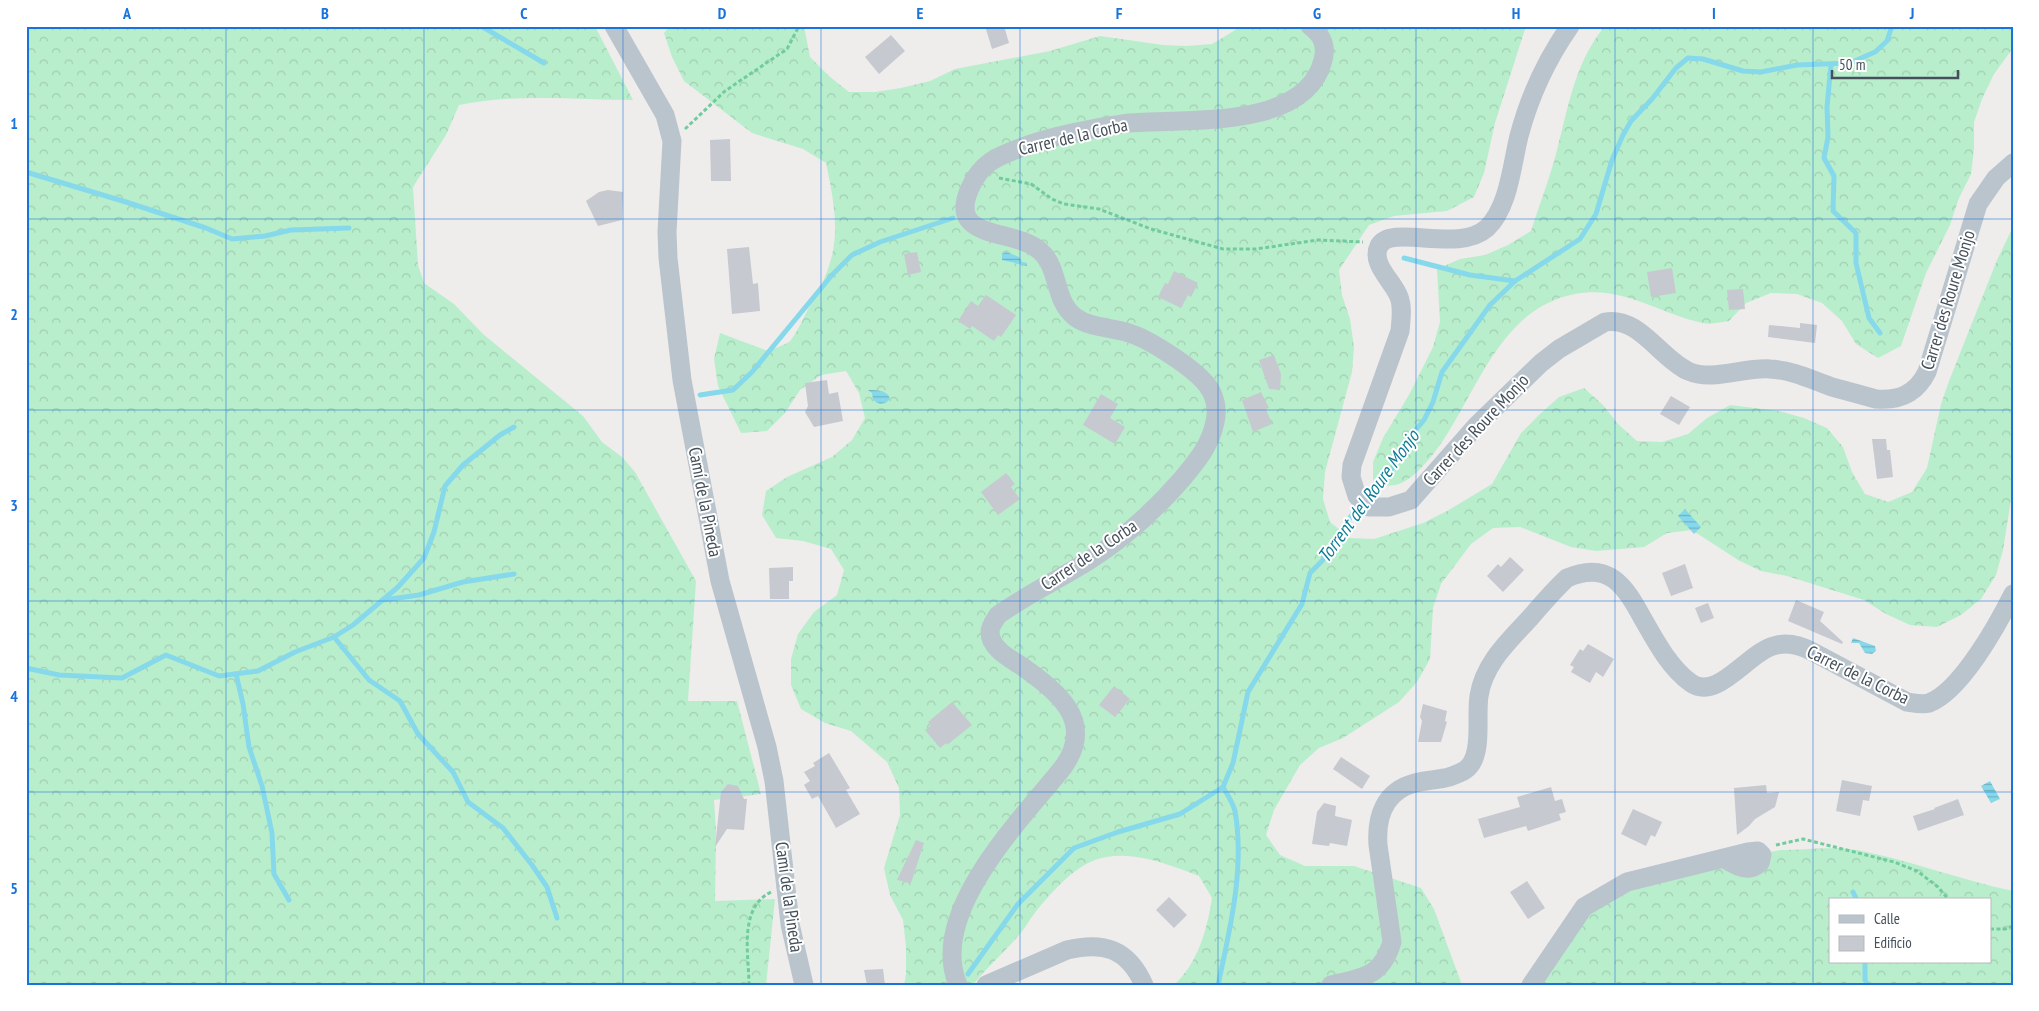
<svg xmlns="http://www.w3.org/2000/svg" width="2039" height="1011" font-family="'PT Sans Narrow',sans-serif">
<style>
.forest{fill:url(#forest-crowns);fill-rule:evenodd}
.water{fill:url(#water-rules)}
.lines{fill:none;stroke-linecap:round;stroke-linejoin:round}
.stream{stroke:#86d9eb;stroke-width:5}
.building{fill:#c6c9cf}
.path{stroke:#71cc9d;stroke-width:3;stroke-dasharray:4 2.5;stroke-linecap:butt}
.minor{stroke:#bac4cc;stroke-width:19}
.grid{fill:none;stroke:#1873dd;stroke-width:1;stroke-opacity:0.55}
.labels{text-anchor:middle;stroke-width:4;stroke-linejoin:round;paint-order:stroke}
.street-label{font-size:18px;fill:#45505a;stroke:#fff}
.water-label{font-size:19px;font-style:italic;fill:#0c7d97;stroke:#fff}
.neatline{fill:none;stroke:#1873dd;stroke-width:2}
.grid-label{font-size:16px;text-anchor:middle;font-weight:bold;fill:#1873dd}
</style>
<defs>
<pattern id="forest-crowns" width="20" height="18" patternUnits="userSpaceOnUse" patternTransform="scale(1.25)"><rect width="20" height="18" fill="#b9eecc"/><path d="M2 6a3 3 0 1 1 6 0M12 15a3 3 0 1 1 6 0" fill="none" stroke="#a0ceb1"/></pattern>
<pattern id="water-rules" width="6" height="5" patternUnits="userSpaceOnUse" patternTransform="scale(1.25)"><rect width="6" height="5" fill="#86d9eb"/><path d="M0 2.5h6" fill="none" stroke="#6fb2c1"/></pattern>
</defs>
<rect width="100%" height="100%" fill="#efecec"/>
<!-- forest -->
<g class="forest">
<path d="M26,26H595L633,100C577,100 514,93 459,105L446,135L413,187L418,265L424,283L454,304L483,334L583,416L602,442L622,457L635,472L696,581L688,701H737L761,794L714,800L716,831L715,901L775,899L766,985H26Z"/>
<path d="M670,26H804L810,57L829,76L849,92H875L901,88L930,81L955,69L1050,51L1100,36L1163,45L1187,46L1212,44L1242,26H1526L1495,123L1484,173L1474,197L1447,211L1394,216L1369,225L1339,270L1342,295L1350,319L1354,347L1352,372L1325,472L1323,499L1330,522L1350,538L1374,539L1423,523L1447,511L1492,484L1521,433L1540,414L1559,397L1584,388L1603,405L1618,424L1637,441L1662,442L1688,434L1707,418L1730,405L1779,411L1804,418L1827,428L1843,447L1852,472L1865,494L1888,502L1912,492L1927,468L1941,404L1949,381L1997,260L2013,227V487L2003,550L1996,575L1981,599L1961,615L1937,627L1910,625L1886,614L1864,600L1787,576L1761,571L1738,560L1692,530L1667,533L1644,547L1596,551L1571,547L1520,527L1493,528L1471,544L1441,584L1433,608L1430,659L1417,682L1399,702L1343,738L1319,748L1300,765L1274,810L1266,835L1280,855L1305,866H1354L1421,888L1434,909L1462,985H1174C1198,963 1207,930 1212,898L1199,876C1167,864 1129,848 1095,860C1073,868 1052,892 1037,910C1031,917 1026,927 1020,934C1005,952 987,967 973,985H904L906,974V947L903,920L890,895L884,868L900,815L899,788L887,762L851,731L825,723L801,709L791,685V659L798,634L814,612L837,595L844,570L831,549L803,541L776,538L762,515L766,491L787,477L832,457L852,440L865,418L859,393L846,371L821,375L800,390L785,413L767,431L741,433L718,386L714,359L720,333L768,351C774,348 782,346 789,342C795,337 804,317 808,309C842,254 839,225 826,163L803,149L752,133L705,97L684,81L672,57L664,33Z"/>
<path d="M1605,26H2013V48L1994,74L1982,99L1974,122V149L1971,174L1959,198L1950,225L1926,273L1901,346L1878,358L1856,344L1842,321L1822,303L1797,294L1771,293L1746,303L1729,321C1721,322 1711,325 1703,323C1659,314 1623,285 1575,294C1495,309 1475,403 1431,457C1423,466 1411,480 1399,484C1392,486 1381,486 1373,486V462L1383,438L1410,393L1433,347L1440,322L1437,269L1460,259L1485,255L1508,245L1531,231C1539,206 1549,180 1556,154C1568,109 1574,63 1605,26Z"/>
<path d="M1780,850C1803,850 1835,846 1857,850C1910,860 1960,880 2013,891V985H1540L1586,911L1659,875ZM1830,900H1990V962H1830Z"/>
</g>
<!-- water -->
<g class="water">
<path d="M1006,252L1019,257L1022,262L1027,263V266L1002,260V254Z"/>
<path d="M868,390C876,390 888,390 890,399C885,405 879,405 873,400L872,393Z"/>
<path d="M1685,509L1701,527L1694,534L1678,516Z"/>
<path d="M1853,638L1875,646L1876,651L1872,654L1865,653L1859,643H1851Z"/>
<path d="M1990,781L2000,799L1991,803L1981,786Z"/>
</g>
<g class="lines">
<!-- stream -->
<g class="stream">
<path d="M481,26L544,63"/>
<path d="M1831,65L1827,107L1828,137L1824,158L1834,176L1833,211L1856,233V263L1869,318L1880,333"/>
<path d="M26,172L126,202L206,228L232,239L265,236L291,230L349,228"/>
<path d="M1404,258L1470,275L1515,281"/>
<path d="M700,395L733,390L752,372L832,275L852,255L880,242L953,218"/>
<path d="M1365,497L1373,486L1394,467L1404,444L1424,420L1433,402L1442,372L1490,305L1515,281L1580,239L1596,214L1612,160L1623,135L1631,121L1652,99L1676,68L1688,58L1703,59L1743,71L1761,72L1797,65L1850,63L1875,52L1887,41L1892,26"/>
<path d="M383,600L419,595L463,582L514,574"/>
<path d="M334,637L369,680L400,701L418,734L453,772L468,802L503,828L532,865L547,887L557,918"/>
<path d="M26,668L59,675L122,678L166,655L219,676L258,671L295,652L334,637L353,625L398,587L424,558L434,532L445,486L463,465L500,435L514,427"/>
<path d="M236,674L243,704L249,747L262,786L272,833L274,874L289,900"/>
<path d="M1853,892L1857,900"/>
<path d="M1865,962V980L1868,985"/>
<path d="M968,974L1018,904L1074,848L1118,832L1180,814L1223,787L1233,763L1248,692L1302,604L1310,573L1322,561L1359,504"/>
<path d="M1218,985C1230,929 1245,868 1235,811C1233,803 1227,794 1223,787"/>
</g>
</g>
<!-- building -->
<g class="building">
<path d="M985,26H1004L1009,43L992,49Z"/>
<path d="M891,35L905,51L879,74L865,57Z"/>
<path d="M730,139L731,181H711L710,140Z"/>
<path d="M608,190L623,192L622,220L598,226L586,201L599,192Z"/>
<path d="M749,247L753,284L758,283L760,311L732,314L727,249Z"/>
<path d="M917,252L921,272L908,275L904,254Z"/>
<path d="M1672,268L1676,293L1651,297L1647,272Z"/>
<path d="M1174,271L1198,283L1191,297L1188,295L1181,308L1158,297L1165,283L1168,284Z"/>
<path d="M1743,289L1745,309L1729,310L1727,290Z"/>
<path d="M986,295L1016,315L1001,337L998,335L994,341L972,326L970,329L958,321L971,301L978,306Z"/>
<path d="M1800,323L1817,325L1815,343L1768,337L1769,325L1800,328Z"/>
<path d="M1274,355L1281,374L1280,390L1269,389L1259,360Z"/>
<path d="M827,380L829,394L838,392L843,421L814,427L805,412L808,406L805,383Z"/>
<path d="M1261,392L1269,408L1266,409L1272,424L1253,432L1242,400Z"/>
<path d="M1101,394L1118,404L1110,418L1125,427L1115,444L1083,425Z"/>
<path d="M1671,396L1690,407L1679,425L1660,414Z"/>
<path d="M1872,439H1886L1887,450H1890L1893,477L1877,479Z"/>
<path d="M1006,473L1015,484L1011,487L1020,499L998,515L981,492Z"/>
<path d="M1510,557L1524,570L1503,592L1487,576L1498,564L1501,567Z"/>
<path d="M1685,564L1693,588L1671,596L1662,573Z"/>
<path d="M793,567V581H789V599H770L769,568Z"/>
<path d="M1796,600L1824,612L1820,621L1843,642L1842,644L1788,621Z"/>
<path d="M1708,603L1714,618L1701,623L1695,608Z"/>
<path d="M1588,644L1614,659L1603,677L1596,672L1590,683L1571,672L1574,667L1570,665L1580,649L1583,651Z"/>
<path d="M1114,686L1130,699L1115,717L1099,705Z"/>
<path d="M952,702L972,725L947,745L946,743L940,748L925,730L931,725L928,722Z"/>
<path d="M1423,704L1447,711L1445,721L1447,722L1441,742H1418L1422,721L1420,717Z"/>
<path d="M829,753L850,788L846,790L860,814L836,828L818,796L812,799L804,785L810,781L804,772L815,766L813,763Z"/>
<path d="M1341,757L1370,776L1362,789L1333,769Z"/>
<path d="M1842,780L1872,786L1869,801L1863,800L1860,816L1836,811Z"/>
<path d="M728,784L738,786L744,799H747L744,830L727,829L715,847L721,792Z"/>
<path d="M1766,785L1767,793L1779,792L1775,807L1755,819L1749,826L1737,835L1734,788Z"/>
<path d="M1551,787L1555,801L1562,799L1566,812L1559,814L1561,820L1528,831L1526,826L1484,838L1478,819L1520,807L1517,797Z"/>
<path d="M1958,799L1964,815L1918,831L1913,816L1935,809L1934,808Z"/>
<path d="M1324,803L1336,806L1335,816L1352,820L1347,846L1330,843L1329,846L1312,844L1317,812Z"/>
<path d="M1633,809L1662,822L1655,837L1651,835L1646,846L1621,834Z"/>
<path d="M916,840L924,843L911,883L897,880Z"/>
<path d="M1527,881L1545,908L1528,919L1510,892Z"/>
<path d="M1169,897L1187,915L1174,928L1156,910Z"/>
<path d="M883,969L885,985H867L864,970Z"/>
</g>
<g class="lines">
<!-- path -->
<g class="path">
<path d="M685,129L725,91L787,49L799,26"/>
<path d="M999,178L1031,184L1052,199L1064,204L1099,209L1151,229L1223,249H1256L1318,240L1363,242"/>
<path d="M1776,845L1803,839L1894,862L1917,871L1938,887L1949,900"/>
<path d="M1990,929H2005L2013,926"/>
<path d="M749,985C749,956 738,908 771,892"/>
</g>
<!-- minor -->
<g class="minor">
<path d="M614,26L665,115L672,141L667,232L668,258L682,380L720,581L767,747L774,781L790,924L804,985"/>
<path d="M1570,26C1547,59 1529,98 1519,136C1512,164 1509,207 1487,228C1458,254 1391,223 1379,246C1370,264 1394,282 1399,297C1403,307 1401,320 1400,331L1352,465L1351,477L1357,496L1369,507H1389L1411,500L1477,425L1541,363L1559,349L1605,322C1639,316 1660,358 1688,371C1713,382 1743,367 1770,369C1792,370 1812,380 1832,387C1847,391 1862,395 1876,399C1899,401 1916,394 1927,372L1978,204L1996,178L2013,163"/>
<path d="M958,985C927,912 1023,818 1064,766C1096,719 1055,690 1020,665C1009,658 990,648 990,632C990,626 995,620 998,615C1038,587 1084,568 1122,537C1143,520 1164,500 1182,479C1197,461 1210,446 1215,422C1218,409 1215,395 1207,385C1194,368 1149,339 1129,333C1111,327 1090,328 1075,317C1053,300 1060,267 1039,250C1013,228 946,241 970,188C981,163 996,157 1020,148C1049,136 1099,127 1129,123C1184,118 1306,131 1323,60C1327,45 1322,35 1310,26"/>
<path d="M986,985L1067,950C1104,941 1128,949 1144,985"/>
<path d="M1331,985C1363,977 1381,978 1392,942L1378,845C1376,817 1384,791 1415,783C1426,780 1438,780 1449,777C1457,774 1466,772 1471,764C1482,748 1476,715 1479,696C1484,663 1509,641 1530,618C1542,604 1554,590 1567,578C1609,560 1625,586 1643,619C1656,642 1670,668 1691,683C1718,702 1749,650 1777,645C1790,642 1802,646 1813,652L1907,702C1914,703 1922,705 1929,703C1961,691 1998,624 2013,594"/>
<path d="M1531,985L1584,907L1627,882L1748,852L1758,851L1762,855L1760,863C1749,873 1735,866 1725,859"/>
</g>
</g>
<!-- grid -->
<path class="grid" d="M226,26V985M424,26V985M623,26V985M821,26V985M1020,26V985M1218,26V985M1416,26V985M1615,26V985M1813,26V985M26,219H2013M26,410H2013M26,601H2013M26,792H2013"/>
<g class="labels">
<!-- street labels -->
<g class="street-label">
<text transform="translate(1073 137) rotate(-13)" y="6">Carrer de la Corba</text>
<text transform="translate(1948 300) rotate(-73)" y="6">Carrer des Roure Monjo</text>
<text transform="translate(1476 430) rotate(-47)" y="6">Carrer des Roure Monjo</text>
<text transform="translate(705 502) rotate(79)" y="6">Camí de la Pineda</text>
<text transform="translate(1089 555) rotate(-34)" y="6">Carrer de la Corba</text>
<text transform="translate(1858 675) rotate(26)" y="6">Carrer de la Corba</text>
<text transform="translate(789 897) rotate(82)" y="6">Camí de la Pineda</text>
</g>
<!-- water labels -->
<g class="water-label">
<text transform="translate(1368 496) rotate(-54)" y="7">Torrent del Roure Monjo</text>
</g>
</g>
<!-- border -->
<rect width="2039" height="1011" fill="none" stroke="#ffffff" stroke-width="55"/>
<!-- legend -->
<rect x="1829" y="898" width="162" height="65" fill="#ffffff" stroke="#b5b9bd"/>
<rect x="1839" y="915" width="25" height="8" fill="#bac4cc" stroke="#b5b9bd"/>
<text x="1874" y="924" font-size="15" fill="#45505a">Calle</text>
<rect x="1839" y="936" width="25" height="15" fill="#c6c9cf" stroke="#b5b9bd"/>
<text x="1874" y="948" font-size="15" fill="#45505a">Edificio</text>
<!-- scale -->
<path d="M1832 70v8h126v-8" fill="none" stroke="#45505a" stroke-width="2.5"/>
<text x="1839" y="70" font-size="15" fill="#45505a" stroke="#ffffff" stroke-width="4" paint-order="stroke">50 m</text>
<rect x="28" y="28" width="1984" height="956" class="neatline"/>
<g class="grid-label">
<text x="127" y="19">A</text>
<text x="325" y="19">B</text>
<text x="524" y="19">C</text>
<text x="722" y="19">D</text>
<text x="920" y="19">E</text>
<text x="1119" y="19">F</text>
<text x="1317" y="19">G</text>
<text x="1516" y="19">H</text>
<text x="1714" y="19">I</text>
<text x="1912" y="19">J</text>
<text x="14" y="129">1</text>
<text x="14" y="320">2</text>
<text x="14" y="511">3</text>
<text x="14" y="702">4</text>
<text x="14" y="894">5</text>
</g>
</svg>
